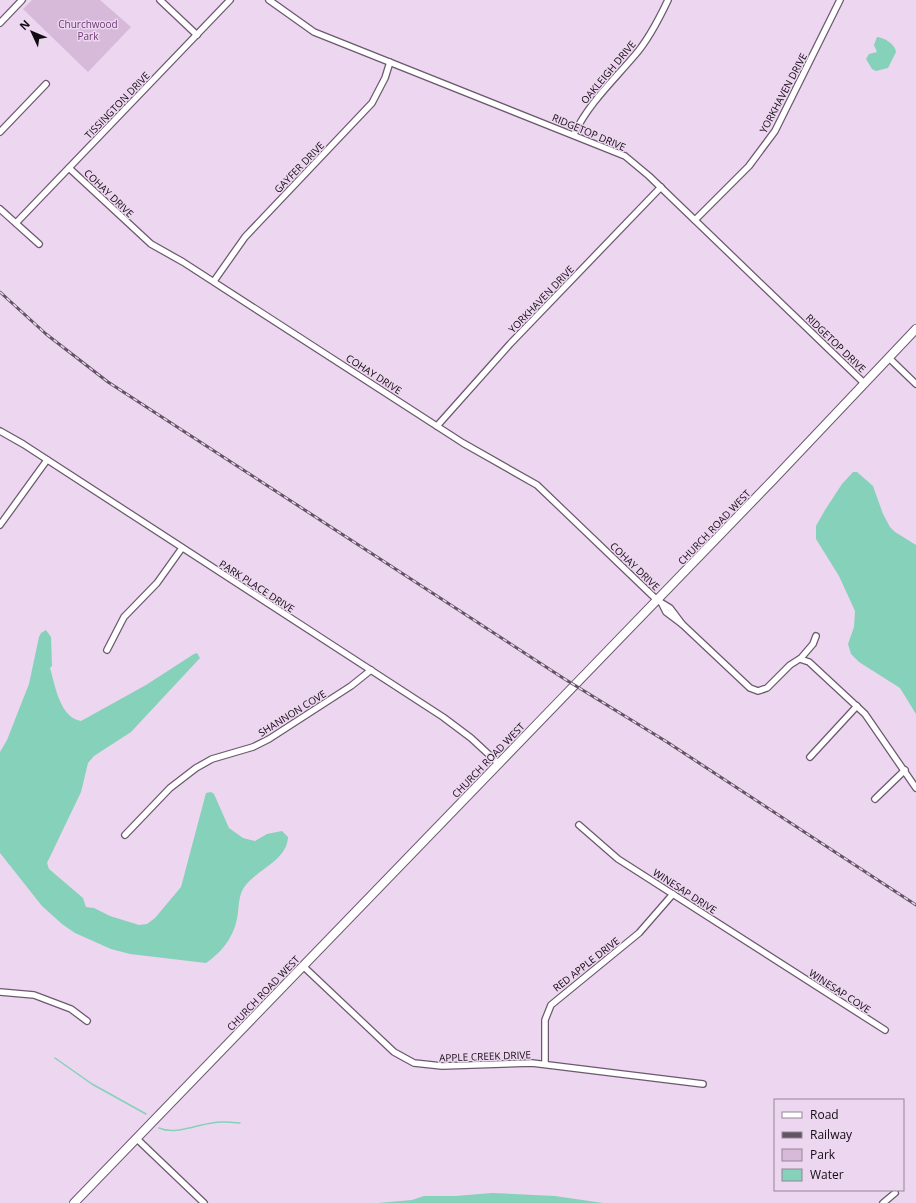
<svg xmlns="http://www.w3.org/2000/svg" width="916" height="1203" font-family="'Open Sans',sans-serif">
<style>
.green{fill:#d7bada}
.water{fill:#85d1b9}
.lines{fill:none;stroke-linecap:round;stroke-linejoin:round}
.stream{stroke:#85d1b9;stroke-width:1.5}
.street-casing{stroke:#6c596f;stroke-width:8}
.secondary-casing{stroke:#6c596f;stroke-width:10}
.street{stroke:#fff;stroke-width:5.5}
.secondary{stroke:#fff;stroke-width:8}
.rail-casing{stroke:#615463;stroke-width:3}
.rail{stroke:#edd6ef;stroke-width:1.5;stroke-dasharray:4.5;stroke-linecap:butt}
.labels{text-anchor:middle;stroke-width:3;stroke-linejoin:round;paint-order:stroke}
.park-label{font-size:10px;fill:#6e3975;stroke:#edd6ef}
.street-label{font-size:10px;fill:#120b13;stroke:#edd6ef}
</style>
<rect width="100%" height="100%" fill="#edd6ef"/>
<!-- green -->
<path class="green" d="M32,0H100L131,27L88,72L23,9Z"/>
<!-- water -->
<g class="water">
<path d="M877,37C885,38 895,44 896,52L888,68L876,71L872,69L866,59L869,54L877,52L874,45Z"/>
<path d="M853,472H857L873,486L883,514L890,527L895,532L916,545V714L900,688L859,662L851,654L848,644L854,627L855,611L839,576L816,539V526L825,510L842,484Z"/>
<path d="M46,630L51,637L52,666L50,668C55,685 60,718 81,721L146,685L194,654L197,653L200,658L131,732L94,756L88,763L81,792L47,863L49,869L83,898L86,907L94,908L110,916L139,925L147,924L155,918L181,887L206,793L211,792L214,794L229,828L243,838L255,841L267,834L282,831L288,837C287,862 254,870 243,889C238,898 239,909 237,919C233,938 221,953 206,963L130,954L111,949L75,933L62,924L42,906L0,853V752L7,740L29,684L39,637L41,633Z"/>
<path d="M492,1193L555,1196L603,1203H378L412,1200L424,1196H455Z"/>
</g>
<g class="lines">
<!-- stream -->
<g class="stream">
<path d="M55,1058L92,1084L146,1114"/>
<path d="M159,1128C175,1135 196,1125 212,1123C221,1121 230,1122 240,1123"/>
</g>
<!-- street casing -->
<g class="street-casing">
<g id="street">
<path d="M160,0L197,35"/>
<path d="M269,0L314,32L625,156L649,176L864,383"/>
<path d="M0,23L22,0"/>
<path d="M0,132L46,84"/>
<path d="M574,134C589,103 613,81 635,55C649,39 659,19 668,0"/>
<path d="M69,168L151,244L183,262L463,443L537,485L657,600L670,608L682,624"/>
<path d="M0,209L39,244"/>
<path d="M695,220L749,166L775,131L840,0"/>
<path d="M16,223L230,0"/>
<path d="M214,281L245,237L372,103L385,78L390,62"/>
<path d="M889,358L916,384"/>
<path d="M437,426L510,344L661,187"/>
<path d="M0,431L23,444L443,717L471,738L498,763"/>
<path d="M0,525L47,460"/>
<path d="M662,604L666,612L682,624L750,688L758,691L767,688L790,665L801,658L813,644L816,636"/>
<path d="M107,650L124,617L157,583L182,548"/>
<path d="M800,659L809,662L865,714L916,788"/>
<path d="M810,757L857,706"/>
<path d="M875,799L905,770"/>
<path d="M579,825L618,859L885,1030"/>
<path d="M125,835L170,788L196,768L212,759L253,747L269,739L351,686L371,670"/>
<path d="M303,966L394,1052L414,1063L442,1066L532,1063L703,1084"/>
<path d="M0,992L34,995L71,1009L87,1021"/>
<path d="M545,1064V1020L551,1005L639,933L673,894"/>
<path d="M136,1138L204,1203"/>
<path d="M883,1203L895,1193"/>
</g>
</g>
<!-- secondary casing -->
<g class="secondary-casing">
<path id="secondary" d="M74,1203L772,481L916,329"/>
</g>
<!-- street -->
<use href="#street" class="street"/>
<!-- secondary -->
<use href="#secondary" class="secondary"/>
<!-- rail casing -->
<g class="rail-casing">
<path id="rail" d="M0,292L46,334L108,382L563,678L667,742L916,905"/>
</g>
<!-- rail -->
<use href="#rail" class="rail"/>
</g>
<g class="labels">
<!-- park labels -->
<g class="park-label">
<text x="88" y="28">Churchwood<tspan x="88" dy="12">Park</tspan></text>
</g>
<!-- street labels -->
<g class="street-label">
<text transform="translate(608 72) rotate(-50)" y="4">OAKLEIGH DRIVE</text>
<text transform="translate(783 93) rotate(-62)" y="4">YORKHAVEN DRIVE</text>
<text transform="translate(117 105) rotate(-46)" y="4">TISSINGTON DRIVE</text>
<text transform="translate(589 132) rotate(23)" y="4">RIDGETOP DRIVE</text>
<text transform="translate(299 167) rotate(-46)" y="4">GAYFER DRIVE</text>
<text transform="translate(109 193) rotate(44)" y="4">COHAY DRIVE</text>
<text transform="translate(541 299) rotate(-46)" y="4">YORKHAVEN DRIVE</text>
<text transform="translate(836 343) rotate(44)" y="4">RIDGETOP DRIVE</text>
<text transform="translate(374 374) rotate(33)" y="4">COHAY DRIVE</text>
<text transform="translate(714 527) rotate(-46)" y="4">CHURCH ROAD WEST</text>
<text transform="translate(635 566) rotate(44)" y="4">COHAY DRIVE</text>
<text transform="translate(257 586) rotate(33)" y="4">PARK PLACE DRIVE</text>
<text transform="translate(292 713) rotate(-32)" y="4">SHANNON COVE</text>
<text transform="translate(488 760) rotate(-46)" y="4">CHURCH ROAD WEST</text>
<text transform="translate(685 891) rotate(33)" y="4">WINESAP DRIVE</text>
<text transform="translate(586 964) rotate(-38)" y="4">RED APPLE DRIVE</text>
<text transform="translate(840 991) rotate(33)" y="4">WINESAP COVE</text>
<text transform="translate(263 993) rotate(-46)" y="4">CHURCH ROAD WEST</text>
<text transform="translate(485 1056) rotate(-2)" y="4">APPLE CREEK DRIVE</text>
</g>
</g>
<!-- legend -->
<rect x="774" y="1099" width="130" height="92" fill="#edd6ef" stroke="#958597"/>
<rect x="782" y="1112" width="20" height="6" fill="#ffffff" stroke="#958597"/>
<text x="810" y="1119" font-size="12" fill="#120b13">Road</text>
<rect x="782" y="1132" width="20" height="6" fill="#615463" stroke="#958597"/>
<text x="810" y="1139" font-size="12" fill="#120b13">Railway</text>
<rect x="782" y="1149" width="20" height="12" fill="#d7bada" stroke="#958597"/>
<text x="810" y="1159" font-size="12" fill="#120b13">Park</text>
<rect x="782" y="1169" width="20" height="12" fill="#85d1b9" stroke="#958597"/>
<text x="810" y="1179" font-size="12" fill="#120b13">Water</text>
<!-- north arrow -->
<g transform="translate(32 32) rotate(314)" stroke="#edd6ef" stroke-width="3" paint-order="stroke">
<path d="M0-3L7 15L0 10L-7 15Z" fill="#120b13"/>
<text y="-6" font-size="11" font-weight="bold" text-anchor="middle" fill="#120b13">N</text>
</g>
</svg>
